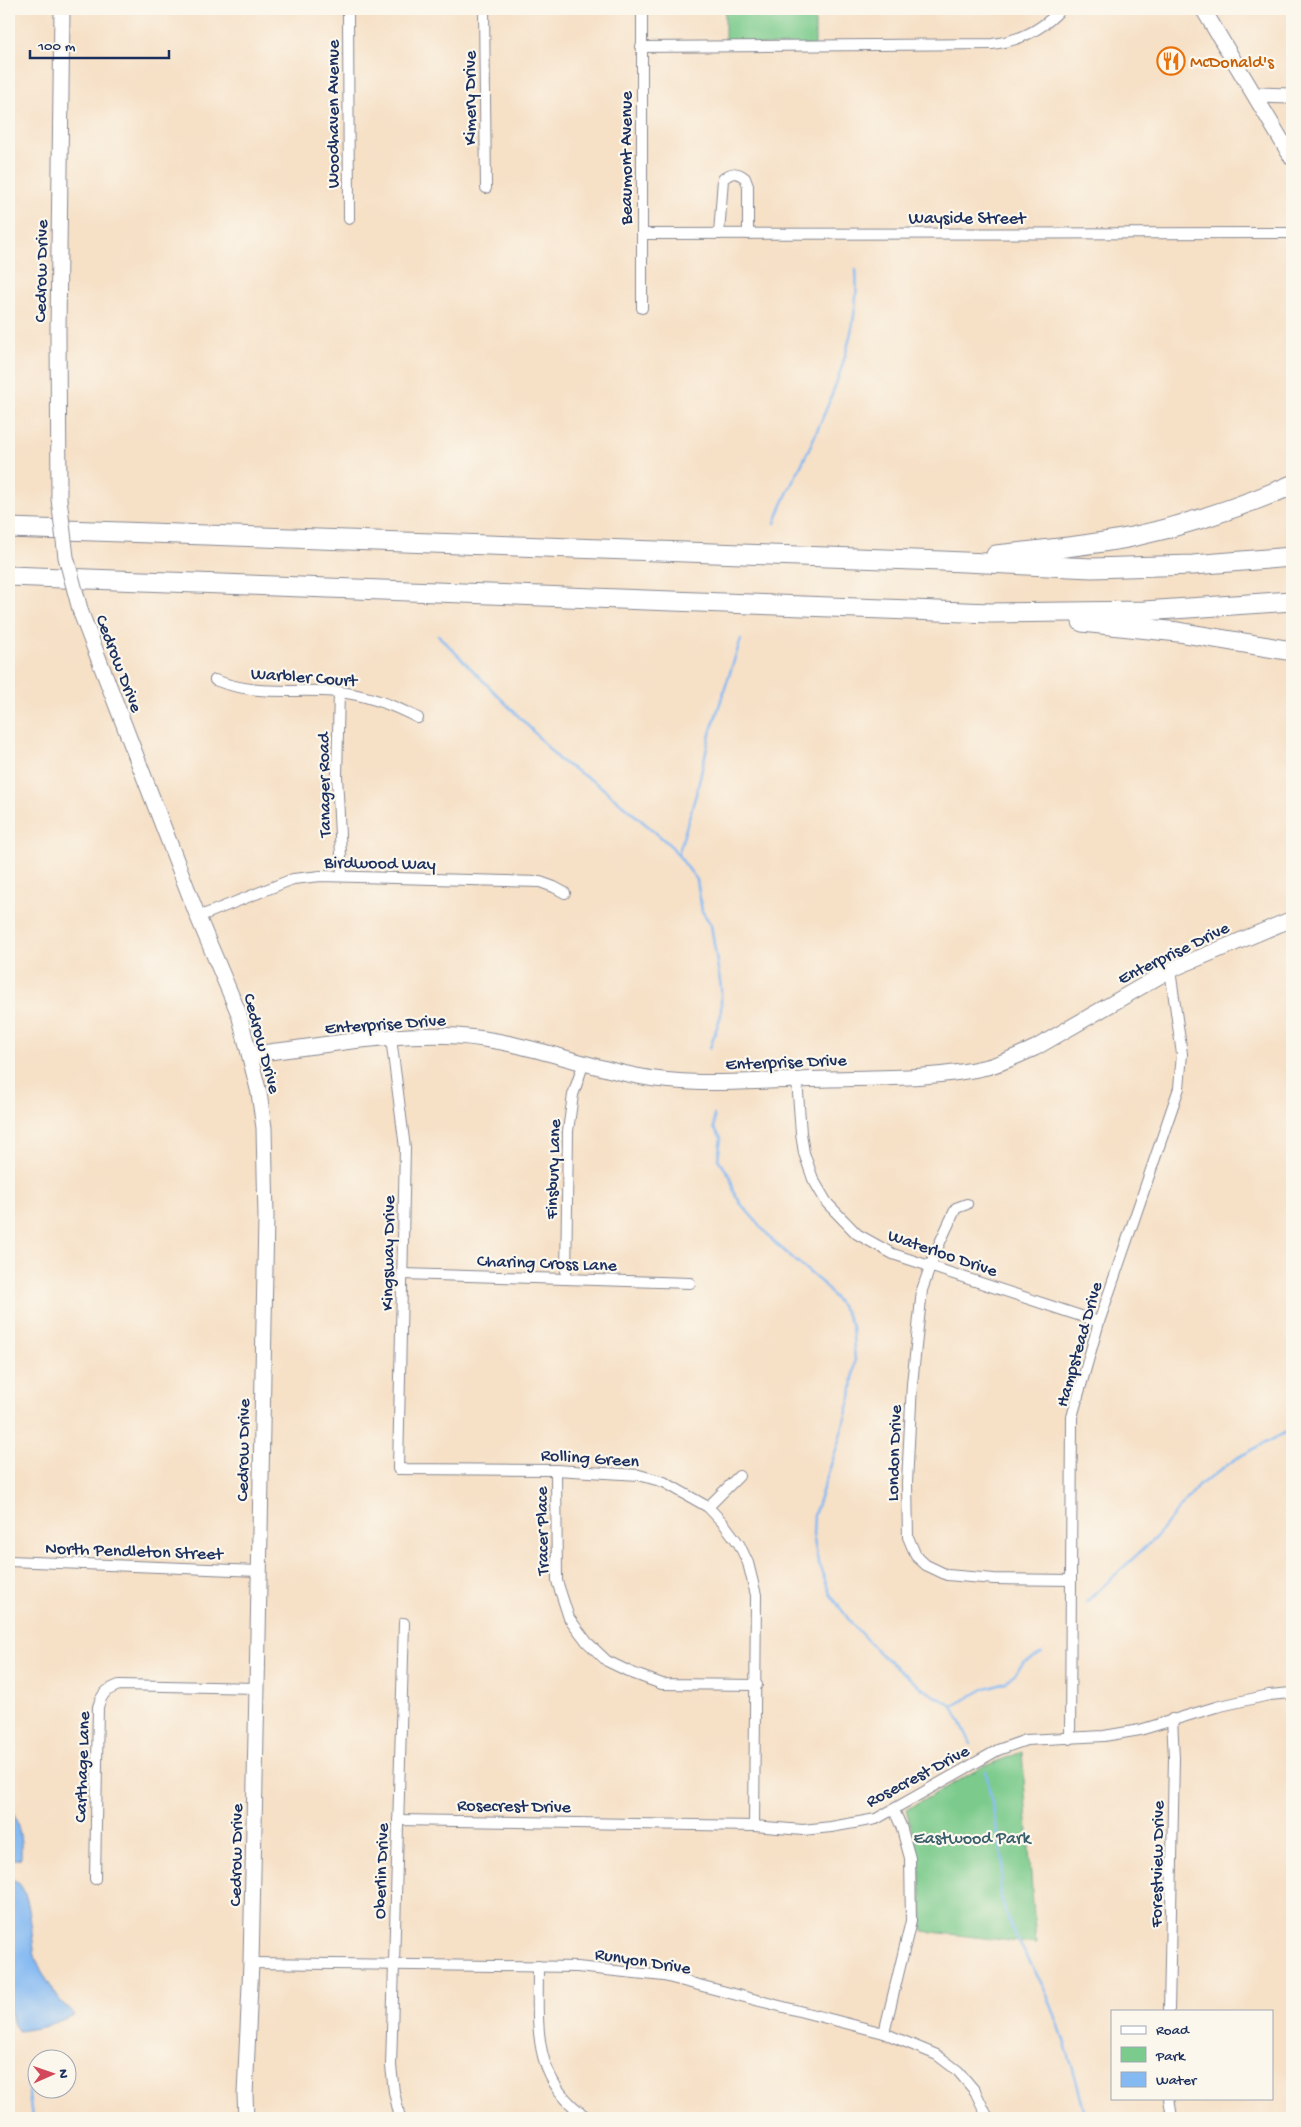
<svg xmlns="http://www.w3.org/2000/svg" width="1301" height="2127" font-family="'Gochi Hand',sans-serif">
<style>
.green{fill:#7bcb8c;stroke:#4b7d75}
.water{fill:#84b9f2;stroke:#5074a8}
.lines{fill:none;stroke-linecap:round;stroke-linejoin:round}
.stream{stroke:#84b9f2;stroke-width:2.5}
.street-casing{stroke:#888892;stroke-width:12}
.secondary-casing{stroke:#888892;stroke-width:17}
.highway-casing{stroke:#888892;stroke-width:21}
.street{stroke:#fff;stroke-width:10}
.secondary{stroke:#fff;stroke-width:15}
.highway{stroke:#fff;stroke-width:19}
.secondary-bridge-casing{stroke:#888892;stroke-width:17;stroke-linecap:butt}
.secondary-bridge{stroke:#fff;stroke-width:15}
.labels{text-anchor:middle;stroke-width:4.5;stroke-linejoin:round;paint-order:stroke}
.food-label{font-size:18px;fill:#c56008;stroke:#fbf7ec;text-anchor:start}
.street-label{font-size:18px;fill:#1b2f5e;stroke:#fbf7ec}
.park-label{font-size:18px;fill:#385e6c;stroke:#fbf7ec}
</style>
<rect width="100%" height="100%" fill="#fbf7ec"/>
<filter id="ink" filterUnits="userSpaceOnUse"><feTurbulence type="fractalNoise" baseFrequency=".02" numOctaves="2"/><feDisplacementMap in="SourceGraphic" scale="10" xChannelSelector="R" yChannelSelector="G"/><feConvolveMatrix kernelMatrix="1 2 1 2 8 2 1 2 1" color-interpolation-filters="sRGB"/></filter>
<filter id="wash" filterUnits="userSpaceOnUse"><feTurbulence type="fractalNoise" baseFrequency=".0096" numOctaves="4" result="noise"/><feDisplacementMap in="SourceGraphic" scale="20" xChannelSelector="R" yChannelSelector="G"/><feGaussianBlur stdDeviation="1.12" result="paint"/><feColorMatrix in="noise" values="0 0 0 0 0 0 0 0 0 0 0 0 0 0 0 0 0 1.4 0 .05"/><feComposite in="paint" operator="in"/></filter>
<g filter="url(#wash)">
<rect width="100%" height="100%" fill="#f6e0c6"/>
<!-- green -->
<g class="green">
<path d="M725,9H815V46L725,44Z"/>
<path d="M1022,1752L1036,1944L923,1931L919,1858L906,1810L982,1767Z"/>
</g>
<!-- water -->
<g class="water">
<path d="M9,1804C19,1824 22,1836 21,1858L9,1861Z"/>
<path d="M9,1878C35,1882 29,1942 37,1962C40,1969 54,1992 59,1999C63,2005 70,2009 75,2015L44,2027L19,2031L14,2025L9,2010Z"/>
</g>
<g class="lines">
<!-- stream -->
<g class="stream">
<path d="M775,523C783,498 796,477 807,453C832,399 861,330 856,270"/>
<path d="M438,635L532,730L559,760L599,785L655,832L672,847L697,880L702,911L711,925L721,988V1015L710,1048"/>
<path d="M678,855L697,791L710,734L741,639"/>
<path d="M714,1115V1128L721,1138L718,1159L730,1176L734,1192L741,1204L774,1242L823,1284L845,1311L852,1326L855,1361L851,1397L837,1447L814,1515L813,1534L818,1562L830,1594L852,1624L879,1653L923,1689L953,1706L971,1744"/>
<path d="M1086,1602L1155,1538L1198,1486L1240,1456L1292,1429"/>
<path d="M953,1706L986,1688L1006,1682L1024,1663L1042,1653"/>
<path d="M986,1772L1003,1861C1003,1872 999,1883 1001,1895C1008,1932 1032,1961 1047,1995C1064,2035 1076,2077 1086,2118"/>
<path d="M27,2078L32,2118"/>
</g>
</g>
</g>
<g filter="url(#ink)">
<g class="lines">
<!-- street casing -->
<g class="street-casing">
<g id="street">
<path d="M348,9L349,219"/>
<path d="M484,9L486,188"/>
<path d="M642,9V308"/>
<path d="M641,47L992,44C1020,41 1042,30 1061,9"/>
<path d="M642,234L1292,233"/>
<path d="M719,234L723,179C731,172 737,171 745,178L748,186V234"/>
<path d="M215,680C258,697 294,688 339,692C367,695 393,705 418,718"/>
<path d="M339,692L337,775L342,876"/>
<path d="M198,917L293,879L321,876L540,882L554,887L565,893"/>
<path d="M391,1038L405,1148L398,1469L556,1470L639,1475L664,1482L708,1507L724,1524L739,1544L748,1563L756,1595L754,1826"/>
<path d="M797,1080L801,1133L804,1153L813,1179L827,1203L857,1234L893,1254L1099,1322"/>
<path d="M967,1204L956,1208L935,1253L922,1290L912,1384L907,1483L908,1537L916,1556L926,1565L947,1575L994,1579L1071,1580"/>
<path d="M403,1274L690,1283"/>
<path d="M566,1279L568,1131L573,1095L584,1062"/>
<path d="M556,1470L557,1581L569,1618L587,1642L607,1661L632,1673L662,1684L757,1685"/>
<path d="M708,1507L739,1476"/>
<path d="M9,1561L258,1571"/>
<path d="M1070,1739L1072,1417L1099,1322L1179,1088L1182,1054L1170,970"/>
<path d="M398,1820L754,1826L803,1830L831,1827L876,1819L998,1750L1026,1740L1104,1736L1140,1730L1216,1707L1269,1695L1292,1693"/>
<path d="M95,1879L98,1707C102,1693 106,1690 119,1685L257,1688"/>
<path d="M251,1963L577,1967L664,1976L884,2033L937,2055L958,2071L975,2091L988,2118"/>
<path d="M538,1966C538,2026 531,2080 588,2118"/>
<path d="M1169,2011L1174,1758L1172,1719"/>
<path d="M884,2033L911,1921L910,1858L901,1826L894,1810"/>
<path d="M1169,2098L1172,2118"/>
<path d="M400,2118L394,2092L391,2066L404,1623"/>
</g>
</g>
<!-- secondary casing -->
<g class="secondary-casing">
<g id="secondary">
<path d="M1203,9L1292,158"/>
<path d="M1255,95L1292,96"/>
<path d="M59,499L58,331L62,9"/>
<path d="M81,613L198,917L239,1014L259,1093L264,1128L266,1217L257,1688L251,1963L245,2095L246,2118"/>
<path d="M251,1054C317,1047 391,1032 457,1036C519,1040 576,1064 637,1076C690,1087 746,1081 800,1080C861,1077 928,1081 987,1067C1003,1063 1019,1055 1035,1048L1170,970L1292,919"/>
</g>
</g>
<!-- highway casing -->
<g class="highway-casing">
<g id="highway">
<path d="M9,528L942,561L1092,568L1193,565L1292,557"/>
<path d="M996,555C1041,550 1087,546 1132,537C1187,525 1241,507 1292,485"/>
<path d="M9,576L991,613L1144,611L1292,601"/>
<path d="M1082,622L1178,632L1292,651"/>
</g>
</g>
<!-- street -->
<use href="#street" class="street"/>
<!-- secondary -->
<use href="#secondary" class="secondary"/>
<!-- highway -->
<use href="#highway" class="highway"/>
<!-- secondary-bridge casing -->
<g class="secondary-bridge-casing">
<path id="secondary-bridge" d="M59,499L66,557L81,613"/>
</g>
<!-- secondary-bridge -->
<use href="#secondary-bridge" class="secondary-bridge"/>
</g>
</g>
<!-- icons -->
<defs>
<g id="restaurant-ring" transform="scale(1.4375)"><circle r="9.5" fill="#fbf7ec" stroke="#e8710a" stroke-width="1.5"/><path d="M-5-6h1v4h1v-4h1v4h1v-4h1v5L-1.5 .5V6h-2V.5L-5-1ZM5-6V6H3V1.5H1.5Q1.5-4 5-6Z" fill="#e8710a"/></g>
</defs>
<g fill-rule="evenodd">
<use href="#restaurant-ring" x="1171" y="61"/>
</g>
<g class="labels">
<!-- food labels -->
<g class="food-label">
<text x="1190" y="67">McDonald's</text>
</g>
<!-- street labels -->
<g class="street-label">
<text transform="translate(469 98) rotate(-90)" y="6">Kimery Drive</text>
<text transform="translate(332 114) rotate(-90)" y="6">Woodhaven Avenue</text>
<text transform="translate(625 158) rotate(-90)" y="6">Beaumont Avenue</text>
<text x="967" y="223">Wayside Street</text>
<text transform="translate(40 271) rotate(-89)" y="6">Cedrow Drive</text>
<text transform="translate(120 663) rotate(69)" y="6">Cedrow Drive</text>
<text transform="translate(304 676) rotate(4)" y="6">Warbler Court</text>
<text transform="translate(323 785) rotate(-91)" y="6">Tanager Road</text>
<text transform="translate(380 862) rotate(1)" y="6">Birdwood Way</text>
<text transform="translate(1173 952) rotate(-26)" y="6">Enterprise Drive</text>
<text transform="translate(385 1023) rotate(-4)" y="6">Enterprise Drive</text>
<text transform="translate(263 1043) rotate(75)" y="6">Cedrow Drive</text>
<text transform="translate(786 1061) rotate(-2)" y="6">Enterprise Drive</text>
<text transform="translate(552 1169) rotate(-88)" y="6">Finsbury Lane</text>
<text transform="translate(943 1252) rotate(19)" y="6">Waterloo Drive</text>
<text transform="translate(387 1253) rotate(-89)" y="6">Kingsway Drive</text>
<text transform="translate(547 1262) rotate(2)" y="6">Charing Cross Lane</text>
<text transform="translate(1078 1344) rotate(-74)" y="6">Hampstead Drive</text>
<text transform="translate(242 1450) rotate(-89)" y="6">Cedrow Drive</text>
<text transform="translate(893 1453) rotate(-88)" y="6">London Drive</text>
<text transform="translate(590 1457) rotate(4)" y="6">Rolling Green</text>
<text transform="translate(541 1531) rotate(-91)" y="6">Tracer Place</text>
<text transform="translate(134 1550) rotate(2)" y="6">North Pendleton Street</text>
<text transform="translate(81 1767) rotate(-88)" y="6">Carthage Lane</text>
<text transform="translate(917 1775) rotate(-28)" y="6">Rosecrest Drive</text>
<text transform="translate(514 1805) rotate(1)" y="6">Rosecrest Drive</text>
<text transform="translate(235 1855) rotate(-89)" y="6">Cedrow Drive</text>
<text transform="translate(1156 1864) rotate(-89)" y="6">Forestview Drive</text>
<text transform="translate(380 1871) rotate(-88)" y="6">Oberlin Drive</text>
<text transform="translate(643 1960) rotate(9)" y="6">Runyon Drive</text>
</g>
<!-- park labels -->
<g class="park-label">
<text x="972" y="1843">Eastwood Park</text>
</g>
</g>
<!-- margin -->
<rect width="1301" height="2127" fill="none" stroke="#fbf7ec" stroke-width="30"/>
<!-- legend -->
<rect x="1111" y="2010" width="162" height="90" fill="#fbf7ec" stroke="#a1a7b3"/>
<rect x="1121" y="2026" width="25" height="8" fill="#ffffff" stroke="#a1a7b3"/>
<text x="1156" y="2034" font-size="15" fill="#1b2f5e">Road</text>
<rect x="1121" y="2047" width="25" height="15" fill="#7bcb8c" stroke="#a1a7b3"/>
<text x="1156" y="2060" font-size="15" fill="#1b2f5e">Park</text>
<rect x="1121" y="2072" width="25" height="15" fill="#84b9f2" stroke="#a1a7b3"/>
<text x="1156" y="2084" font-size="15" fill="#1b2f5e">Water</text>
<!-- north arrow -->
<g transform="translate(52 2074) rotate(88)"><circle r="24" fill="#fbf7ec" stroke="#a1a7b3"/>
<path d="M0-4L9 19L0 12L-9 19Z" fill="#d1495b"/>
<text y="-8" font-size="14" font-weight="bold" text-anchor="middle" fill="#1b2f5e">N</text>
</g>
<!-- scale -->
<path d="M30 50v8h139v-8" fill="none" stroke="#1b2f5e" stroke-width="2.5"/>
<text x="38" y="50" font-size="15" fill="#1b2f5e" stroke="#fbf7ec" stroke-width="4" paint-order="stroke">100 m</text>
</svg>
